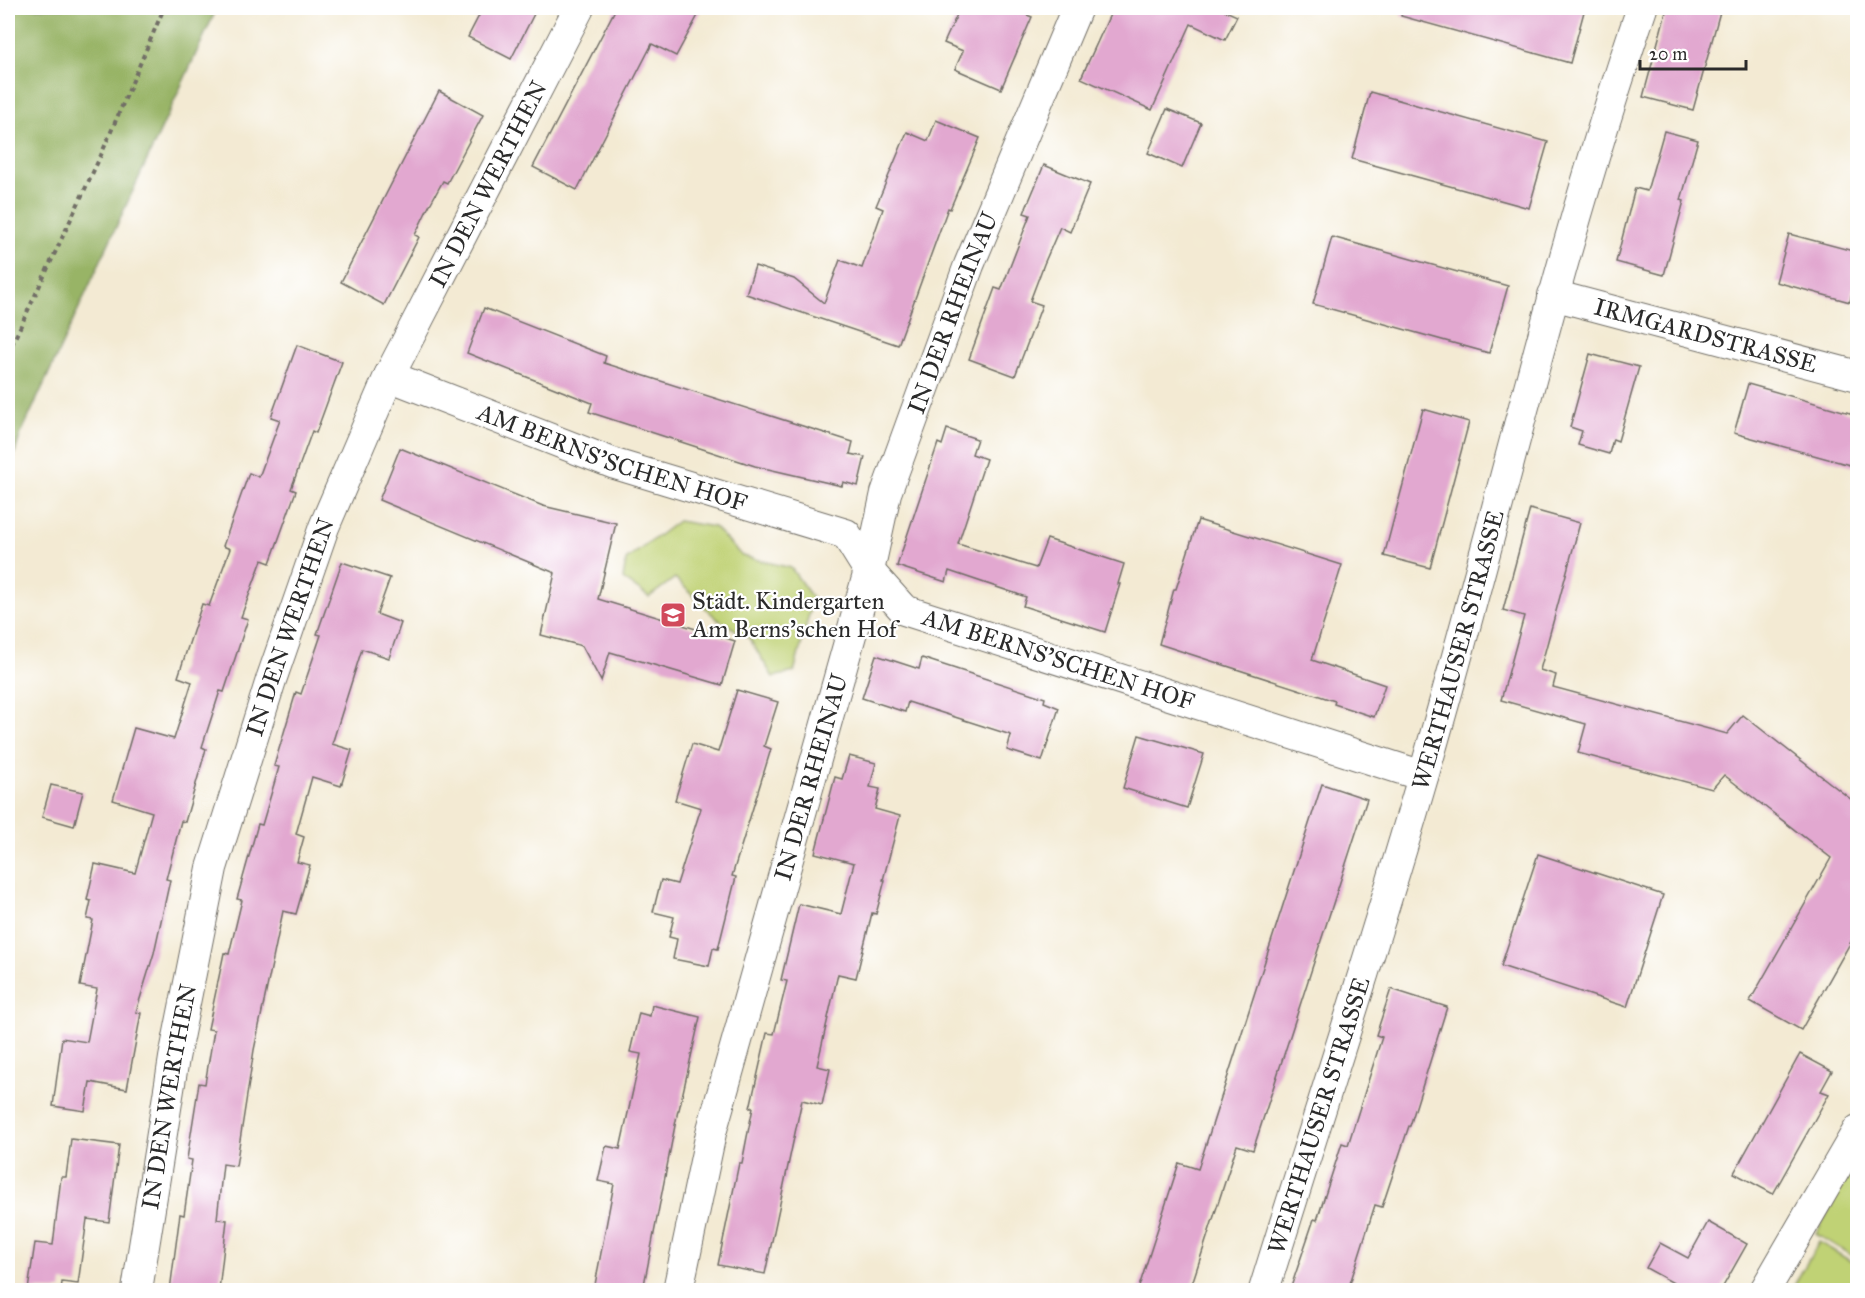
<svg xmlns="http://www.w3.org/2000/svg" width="1865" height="1298" font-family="'IM FELL Great Primer',serif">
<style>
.green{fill:#c0d275;stroke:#767e50;stroke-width:1.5}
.forest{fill:#98b466;stroke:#627048;stroke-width:1.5}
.building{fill:#e2a8d0}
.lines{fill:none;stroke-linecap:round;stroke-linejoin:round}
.minor-casing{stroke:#716e66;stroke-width:32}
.path{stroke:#716e66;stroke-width:4;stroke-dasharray:4.5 4.5;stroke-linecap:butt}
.minor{stroke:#fff;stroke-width:30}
.labels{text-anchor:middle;stroke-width:4.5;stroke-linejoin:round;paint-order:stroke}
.street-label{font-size:24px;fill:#2b2b2b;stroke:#fff}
.poi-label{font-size:24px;fill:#2b2b2b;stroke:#fff;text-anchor:start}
</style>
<rect width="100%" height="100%" fill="#fff"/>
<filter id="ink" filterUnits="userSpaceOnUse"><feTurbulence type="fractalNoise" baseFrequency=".0167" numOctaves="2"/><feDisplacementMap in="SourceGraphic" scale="12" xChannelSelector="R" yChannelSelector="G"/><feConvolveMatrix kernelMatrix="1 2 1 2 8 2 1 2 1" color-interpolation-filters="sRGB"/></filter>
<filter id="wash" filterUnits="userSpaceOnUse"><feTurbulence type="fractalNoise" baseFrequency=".008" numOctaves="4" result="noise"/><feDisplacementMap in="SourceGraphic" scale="24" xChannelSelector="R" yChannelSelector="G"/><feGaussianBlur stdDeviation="1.35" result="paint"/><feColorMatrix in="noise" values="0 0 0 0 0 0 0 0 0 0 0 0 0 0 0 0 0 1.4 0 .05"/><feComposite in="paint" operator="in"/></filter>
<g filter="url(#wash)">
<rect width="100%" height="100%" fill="#f3ead3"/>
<!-- green -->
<g class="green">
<path d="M678,521L714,527L742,556L791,568L813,599L794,672L773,677L749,638L716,618L675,578L649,597L623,579L626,560Z"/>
<path d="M1857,1159V1259L1816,1234Z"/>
<path d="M1819,1242L1857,1265V1290H1791Z"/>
</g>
<!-- forest -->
<path class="forest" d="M8,8H217L20,436L8,476Z"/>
<g id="blocks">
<!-- building -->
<g class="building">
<path d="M483,8H537L511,59L468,37Z"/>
<path d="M616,8H702L676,56L652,44L577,190L533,167Z"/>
<path d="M960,8H1030L1027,15L1032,17L1001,89L955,69L963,51L944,43Z"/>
<path d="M1113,8H1219L1237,16L1225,40L1191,24L1152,110L1081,78Z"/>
<path d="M1402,8H1585L1570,63L1401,16Z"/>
<path d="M1667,8H1721L1693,110L1643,97Z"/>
<path d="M439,91L483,115L447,183L443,181L428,208L415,235L419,237L384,305L341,282Z"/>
<path d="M1370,92L1548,142L1529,208L1352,159Z"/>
<path d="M1167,109L1201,123L1182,168L1148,153Z"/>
<path d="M936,120L980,138L950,209L948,208L898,345L746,294L755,266L794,279L824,303L840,260L862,268L883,209L876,206L907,132L928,141Z"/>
<path d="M1664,131L1698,140L1681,200L1684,201L1664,275L1616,262L1635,188L1647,191Z"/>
<path d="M1044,165L1090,184L1070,232L1060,227L1044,264L1030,301L1042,305L1015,376L969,359L995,288L1001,290L1030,215L1024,213Z"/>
<path d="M1789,234L1857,252V290L1853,288L1850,302L1776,282Z"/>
<path d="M1332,237L1508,286L1489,353L1313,304Z"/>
<path d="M484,308L606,356L604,363L853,442L850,454L865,457L858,486L843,482L842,486L755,466L589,412L592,403L467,353Z"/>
<path d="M297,345L342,362L316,433L312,431L291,489L296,491L270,563L262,560L241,617L248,619L224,692L220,691L202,747L206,749L185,822L181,821L166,879L170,880L154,953L136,1012L141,1013L127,1089L90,1082L85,1111L53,1106L62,1038L87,1042L97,989L80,986L93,920L87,919L91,901L87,900L95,864L135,873L152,812L113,800L134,728L174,739L192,682L178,677L202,604L209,606L230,549L223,546L249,473L259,477L280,420L271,417Z"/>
<path d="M1590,354L1639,367L1618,441L1613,439L1609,454L1578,445L1582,431L1570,427Z"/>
<path d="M1748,384L1857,415V467L1734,433Z"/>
<path d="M1423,409L1469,422L1430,568L1384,556Z"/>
<path d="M947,429L977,439L972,454L986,459L958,544L1036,568L1047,539L1124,564L1118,584H1120L1105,632L1023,606L1026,597L949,571L946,582L897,566L938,443L942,445Z"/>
<path d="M400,448L543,506L616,523L598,599L735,641L722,685L610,652L601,681L582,646L541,635L555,573L379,500Z"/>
<path d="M1530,509L1580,523L1540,670L1556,675L1553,687L1727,734L1743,715L1857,804V931L1801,1030L1750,1001L1831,858L1724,775L1712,789L1578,753L1586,724L1501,700L1524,616L1503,610Z"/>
<path d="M1198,520L1342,565L1312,660L1385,685L1374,717L1334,704L1335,701L1159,644L1174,589H1176Z"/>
<path d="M342,562L390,578L377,614L401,623L389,658L362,649L332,744L352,750L341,786L312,777L296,834L304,837L297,862L310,865L296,914L283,911L254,1050L236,1166L223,1164L217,1219L227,1220L219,1290H170L180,1214L184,1215L192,1160L187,1159L199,1083L205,1084L214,1030L208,1029L224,953L229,954L242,900L237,899L258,824L262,825L279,767L274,766L296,692L301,694L321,635L317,634Z"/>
<path d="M876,655L919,669L922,658L1045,698L1044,702L1059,708L1042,761L1007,750L1011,735L908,702L905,712L862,698Z"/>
<path d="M737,690L778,702L764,746L771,749L732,876L736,877L718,949L713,948L709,966L673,959L677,939L669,937L674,917L653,912L661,880L677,884L701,808L675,800L692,744L718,752Z"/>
<path d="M1139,735L1204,754L1187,808L1123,788Z"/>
<path d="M849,756L876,763L870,787L880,789L875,809L900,816L883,880H885L876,914L872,913L856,978L838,974L817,1066L830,1069L822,1105L802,1100L765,1274L718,1265L739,1163H742L747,1137L753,1108H750L767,1033L774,1034L787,981L781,980L799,904L841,914L854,863L815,853L835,777L842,779Z"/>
<path d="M1322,784L1367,799L1253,1150L1237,1145L1190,1290H1138L1179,1163L1198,1169Z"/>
<path d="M51,785L83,792L74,826L42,817Z"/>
<path d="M1538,854L1663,895L1627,1007L1501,966Z"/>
<path d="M1391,989L1447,1007L1410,1126H1409L1382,1207L1375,1205L1348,1290H1290L1314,1219L1317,1220L1342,1143L1348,1145L1382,1037L1376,1035Z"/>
<path d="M652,1005L700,1017L679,1110H678L643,1290H594L614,1184L598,1181L606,1146L620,1149L641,1054L630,1052L639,1013L650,1016Z"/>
<path d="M1800,1054L1832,1071L1821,1091L1829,1094L1773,1194L1734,1173Z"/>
<path d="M71,1139L119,1145L109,1222L87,1219L78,1284L62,1282L61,1290H28L35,1243L53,1245L61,1177H66Z"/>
<path d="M1708,1222L1747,1244L1721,1290H1686L1646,1268L1660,1243L1688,1258Z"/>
</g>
</g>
</g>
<g filter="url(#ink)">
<use href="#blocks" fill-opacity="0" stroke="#716e66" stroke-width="1.5"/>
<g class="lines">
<!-- minor casing -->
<g class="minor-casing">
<g id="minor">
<path id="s1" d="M1553,295L1858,376"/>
<path id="s2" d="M389,376L615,464L846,534L869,571L904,610L1423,776"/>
<path id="s3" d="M137,1290L174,1058L212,868L271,680L324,527L389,376L579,8"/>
<path id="s4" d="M678,1290L711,1133L869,571L886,493L969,265L1077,8"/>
<path id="s5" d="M1264,1290C1317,1119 1373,949 1423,777C1498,521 1555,260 1642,8"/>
<path d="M1765,1290L1858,1130"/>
</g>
</g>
<!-- path -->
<path class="path" d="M8,353L101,155L164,8"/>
<!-- minor -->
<use href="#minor" class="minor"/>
</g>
</g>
<!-- icons -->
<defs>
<g id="school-square" transform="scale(1.35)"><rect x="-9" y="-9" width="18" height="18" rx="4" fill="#d1495b" stroke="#fff"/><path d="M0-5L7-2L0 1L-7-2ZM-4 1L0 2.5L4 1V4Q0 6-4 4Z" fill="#fff"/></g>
</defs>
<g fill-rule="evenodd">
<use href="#school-square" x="673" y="615"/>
</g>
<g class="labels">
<!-- street labels -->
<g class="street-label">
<text dy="8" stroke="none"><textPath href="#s3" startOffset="1168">IN DEN WERTHEN</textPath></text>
<text dy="8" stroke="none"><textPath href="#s4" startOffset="1016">IN DER RHEINAU</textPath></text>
<text dy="8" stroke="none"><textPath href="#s1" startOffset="158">IRMGARDSTRASSE</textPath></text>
<text dy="8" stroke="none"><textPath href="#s2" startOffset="238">AM BERNS'SCHEN HOF</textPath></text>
<text dy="8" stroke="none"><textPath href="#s3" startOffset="682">IN DEN WERTHEN</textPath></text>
<text dy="8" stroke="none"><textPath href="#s5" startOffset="669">WERTHAUSER STRASSE</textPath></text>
<text dy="8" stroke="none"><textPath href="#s2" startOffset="742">AM BERNS'SCHEN HOF</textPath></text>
<text dy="8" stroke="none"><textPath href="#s4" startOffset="530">IN DER RHEINAU</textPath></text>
<text dy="8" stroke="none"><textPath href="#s3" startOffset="196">IN DEN WERTHEN</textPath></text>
<text dy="8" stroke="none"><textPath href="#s5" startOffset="183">WERTHAUSER STRASSE</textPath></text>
</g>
<!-- poi labels -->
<g class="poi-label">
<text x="692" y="609">Städt. Kindergarten<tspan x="692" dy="28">Am Berns'schen Hof</tspan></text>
</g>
</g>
<!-- margin -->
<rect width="1865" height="1298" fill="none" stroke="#fff" stroke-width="30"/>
<!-- scale -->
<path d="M1640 60v9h106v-9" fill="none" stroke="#2b2b2b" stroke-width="3"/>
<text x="1649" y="60" font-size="18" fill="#2b2b2b" stroke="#ffffff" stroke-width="4.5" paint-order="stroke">20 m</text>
</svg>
